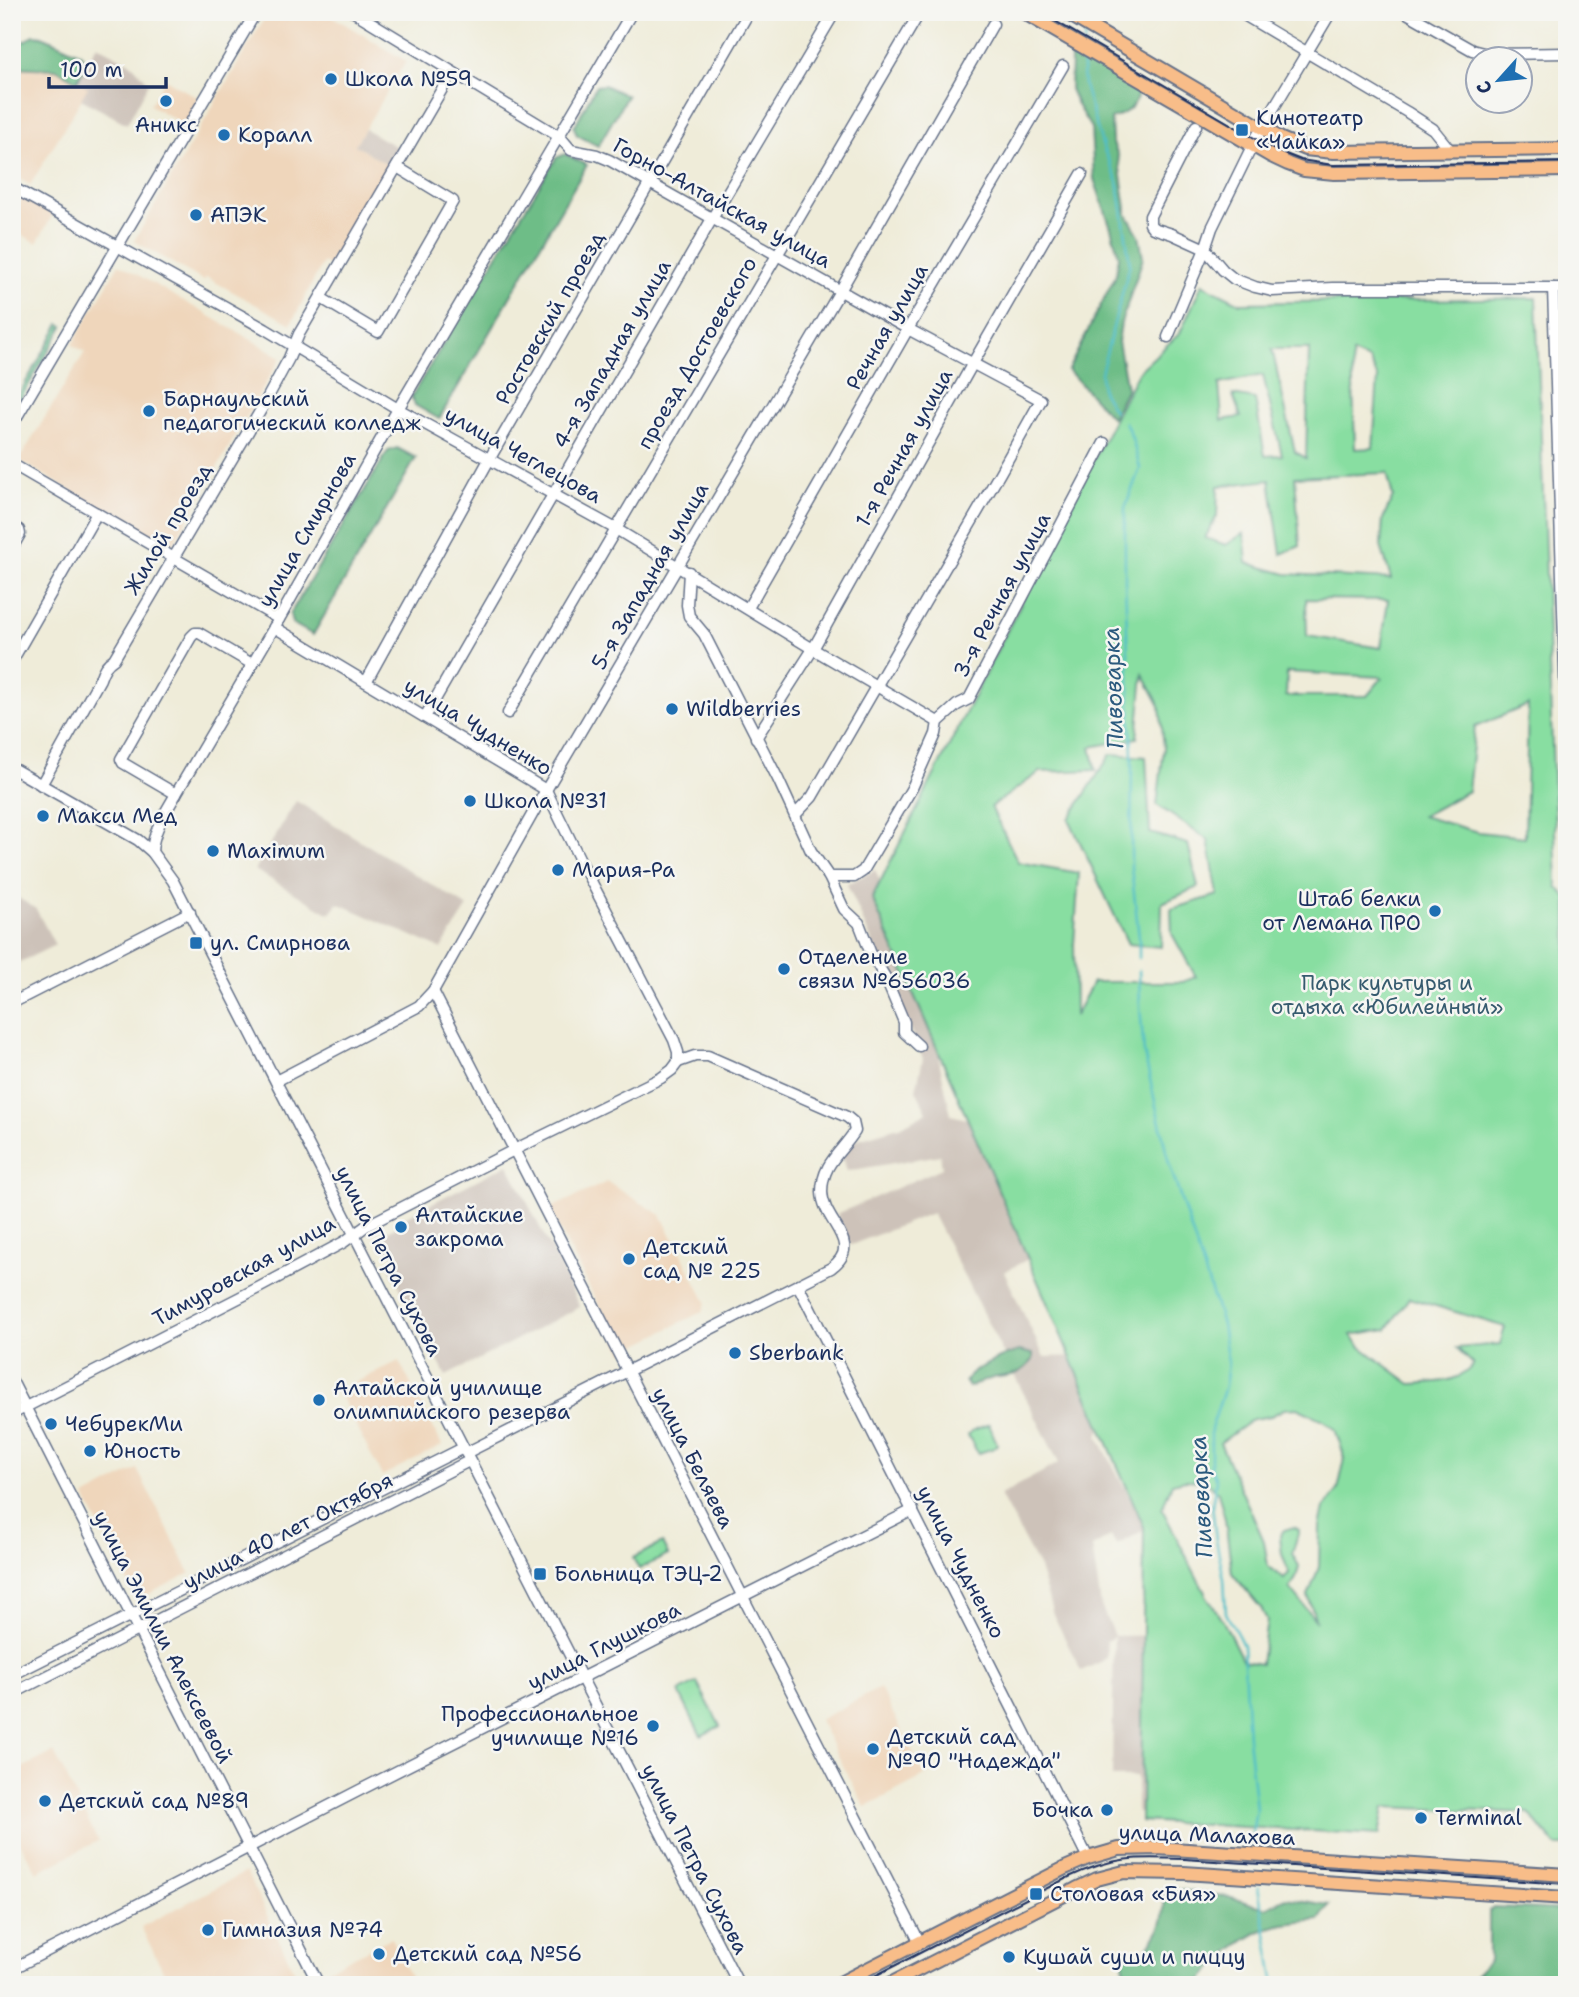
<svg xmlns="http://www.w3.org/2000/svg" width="1579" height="1997" font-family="'Shantell Sans',sans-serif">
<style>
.built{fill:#efd6bb}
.industrial{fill:#cdc2b9}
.green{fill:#88dea1;stroke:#528680;stroke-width:2;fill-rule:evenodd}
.forest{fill:#6ebd87;stroke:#447672;stroke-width:2}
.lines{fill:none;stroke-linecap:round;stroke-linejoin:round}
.stream{stroke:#50bec8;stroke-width:2.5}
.minor-casing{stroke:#657189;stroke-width:13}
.major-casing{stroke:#657189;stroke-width:16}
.minor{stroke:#fff;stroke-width:10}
.major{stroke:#f8bd89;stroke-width:12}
.tram{stroke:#1b2f5e;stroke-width:2}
.poi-dot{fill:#1f6fb2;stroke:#f6f6f2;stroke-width:2.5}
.labels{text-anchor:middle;stroke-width:5;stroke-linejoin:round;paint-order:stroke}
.poi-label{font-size:21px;fill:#1b2f5e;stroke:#f6f6f2;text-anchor:start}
.street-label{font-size:21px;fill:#1b2f5e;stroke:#f6f6f2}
.park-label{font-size:21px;fill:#365b6f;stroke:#f6f6f2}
.water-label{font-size:23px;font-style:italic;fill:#2b5a7e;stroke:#f6f6f2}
</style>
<rect width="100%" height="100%" fill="#f6f6f2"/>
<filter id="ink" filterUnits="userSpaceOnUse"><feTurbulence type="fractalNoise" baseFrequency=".0143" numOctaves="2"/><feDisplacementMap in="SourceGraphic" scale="14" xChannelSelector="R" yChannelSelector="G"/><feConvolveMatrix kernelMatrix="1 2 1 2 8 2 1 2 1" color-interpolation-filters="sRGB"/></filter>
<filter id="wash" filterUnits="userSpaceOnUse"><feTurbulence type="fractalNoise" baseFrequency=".00686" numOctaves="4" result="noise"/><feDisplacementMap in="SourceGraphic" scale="28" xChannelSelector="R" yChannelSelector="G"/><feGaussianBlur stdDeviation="1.57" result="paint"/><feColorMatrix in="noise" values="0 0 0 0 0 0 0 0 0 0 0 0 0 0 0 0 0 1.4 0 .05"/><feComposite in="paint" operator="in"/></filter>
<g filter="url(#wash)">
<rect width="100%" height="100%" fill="#efecd9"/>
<!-- built -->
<g class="built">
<path d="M268,12H325L406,61L355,145L390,166L370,203L362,207L330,266L323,262L291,324L206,277L204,281L134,241Z"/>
<path d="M12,67L56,69L89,87L30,185L12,175Z"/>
<path d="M165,79L200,99L184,125L150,105Z"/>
<path d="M23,197L53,214L37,243L12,229V216Z"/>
<path d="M119,264L281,357L170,549L19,460L85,352L72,345Z"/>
<path d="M607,1182L661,1215L706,1302L703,1311L623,1352L549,1209Z"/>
<path d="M399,1361L442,1445L382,1476L338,1391Z"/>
<path d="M137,1469L190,1573L137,1600L85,1497Z"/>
<path d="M880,1688L925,1776L865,1807L819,1720Z"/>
<path d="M54,1752L98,1841L37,1872L12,1829V1773Z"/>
<path d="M246,1872L301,1985H170L141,1927Z"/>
<path d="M391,1938L414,1985H336L328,1969Z"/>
</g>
<!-- industrial -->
<g class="industrial">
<path d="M97,45L133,65L149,83L127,124L81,99L88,87L77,81Z"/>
<path d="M365,129L400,149L390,166L355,145Z"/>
<path d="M296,801L468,907L441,949L338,903L330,914L255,870Z"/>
<path d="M875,870L888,898L935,1013L940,1065L951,1115L1001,1128L1037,1254L1004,1272L1044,1357L1082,1356L1109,1401L1098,1437L1146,1529L1117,1545L1111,1536L1092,1547L1101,1606L1114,1636L1187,1635L1169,1813H1137V1777H1112L1114,1637L1106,1641L1107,1659L1081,1671L1053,1614L1039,1568L1000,1495L1059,1463L932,1213L851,1245L837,1214L942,1168L940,1155L847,1171L842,1154L855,1140L902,1126L927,1112L916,1090L923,1059L847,884Z"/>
<path d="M12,894L36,909L55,945L12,966Z"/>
<path d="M508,1164L580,1307L446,1376L389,1266L397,1262L391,1249L388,1251L380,1235L407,1221L405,1217Z"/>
</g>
<!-- green -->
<g class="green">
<path d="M1202,284L1240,303L1536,298L1557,886L1567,898V1130H1565L1567,1203V1846H1556L1529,1813L1384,1807L1379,1835L1141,1821L1144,1527L872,898L1138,372L1180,333ZM1272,349H1309L1306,458L1295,452ZM1352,353L1369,360L1378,378L1373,448L1355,449ZM1263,375L1282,455L1265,456L1255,399L1233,395L1241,417L1222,420L1219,384ZM1387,473L1393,497L1383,519L1381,546L1391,579L1286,574L1247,563L1244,533L1226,545L1205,538L1217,516L1218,486L1270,480L1281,554L1300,546L1295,477ZM1306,599L1388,600L1381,648L1307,636ZM1287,672L1381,677L1382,678L1367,696H1286ZM1143,674L1160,706L1164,748L1157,805L1208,840L1218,895L1171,909L1172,934L1196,977L1183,982H1093L1075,1016L1074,944L1079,873L1018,862L991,807L1040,772L1096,770L1091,747L1137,738ZM1528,705L1525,837L1478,832L1422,816L1468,791L1475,727ZM1409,1298L1505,1327L1500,1344L1457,1348L1473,1364C1460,1384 1433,1382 1411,1384L1361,1347L1351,1335L1387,1329ZM1297,1408L1323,1420L1335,1429L1345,1458L1338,1490L1324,1508L1320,1526L1319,1567L1308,1596L1316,1621L1290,1588L1296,1578L1299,1566L1292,1554L1299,1530L1294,1527L1284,1530L1280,1536L1282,1554L1289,1573L1284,1579L1268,1566L1264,1541L1220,1443L1253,1419L1271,1416L1284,1409ZM1185,1480L1205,1481L1218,1492L1225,1519L1232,1573L1261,1608L1267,1620L1261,1664L1243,1661L1223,1621L1206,1595L1162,1509L1172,1483Z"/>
<path d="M60,324L63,326L18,403L15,401Z"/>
<path d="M1111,754L1146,757L1150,833L1188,844L1198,887L1162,903L1161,947L1128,944L1069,819Z"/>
<path d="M989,1424L997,1444L994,1448L979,1453L976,1450L968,1435L971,1431Z"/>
<path d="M662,1543L668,1555L639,1569L633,1558Z"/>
<path d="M697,1682L720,1726L701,1736L679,1692Z"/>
</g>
<!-- forest -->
<g class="forest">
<path d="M34,35L42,36L81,54L86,65L77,81L56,69L12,67V40L25,41Z"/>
<path d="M1069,48L1138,91C1137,107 1125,114 1111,119L1112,141L1118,155L1127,215L1139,235L1143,258L1121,323L1118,342L1127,388L1112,418L1068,370L1116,275L1119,256L1111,228L1094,179L1091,128L1077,105L1070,89L1071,60Z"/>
<path d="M604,85L627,96L598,146L577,135L574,127L596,86Z"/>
<path d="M565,154L587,165L439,419L415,405L411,397L556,158Z"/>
<path d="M397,448L416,458L313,635L292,623L290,614L388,451Z"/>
<path d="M1019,1351L1033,1354V1360C1021,1374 1015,1375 998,1377C988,1378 979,1384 969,1387L965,1381C972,1369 1005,1355 1019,1351Z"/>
<path d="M1165,1888L1224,1896L1266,1908L1286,1898L1329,1905L1319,1920C1303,1922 1279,1923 1265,1929C1239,1941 1215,1961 1199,1985H1139L1124,1969L1122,1955L1142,1954C1163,1931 1165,1919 1165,1888Z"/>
<path d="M1493,1907L1567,1910V1976L1530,1985H1491L1475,1975L1489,1961V1911Z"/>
</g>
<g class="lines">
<!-- stream -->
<g class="stream">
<path d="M1084,43L1086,29"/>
<path d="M1082,53L1084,86L1104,150L1118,182L1130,264L1101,373L1102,391L1114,411"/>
<path d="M1125,422L1132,438L1140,468L1125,508V580L1132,756L1131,867L1139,937V958"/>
<path d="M1139,970L1140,1007L1144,1053L1169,1163L1222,1324L1228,1363L1225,1387L1211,1429V1465L1216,1481L1212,1505L1216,1540L1224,1579L1226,1613L1243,1645L1248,1738L1256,1809L1251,1841L1252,1849"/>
<path d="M1258,1887L1275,1985"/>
</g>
</g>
</g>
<g filter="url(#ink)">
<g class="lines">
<!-- minor casing -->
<g class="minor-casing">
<g id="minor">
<path d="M354,12L560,137L571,150L597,155L609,160L908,329L1041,400L1000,473L812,797L795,815"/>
<path d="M1239,12L1407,112L1433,129L1450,150"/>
<path d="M1405,12L1472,50L1487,54L1567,53"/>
<path d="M1196,126L1150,216V224L1153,228L1172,234L1205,249L1223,270L1234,279L1255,287L1272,291L1333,288H1567"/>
<path d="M12,187L265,329L398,409L616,529L813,649L938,722"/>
<path d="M1553,288L1567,737"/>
<path d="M321,298L378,332L453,201L397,167"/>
<path d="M1168,337L1205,249L1212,228L1257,136L1331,12"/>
<path d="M12,425L256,12"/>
<path d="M12,464C101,516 190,568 279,619"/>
<path d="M12,526L19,530L20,534L12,548"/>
<path d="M689,572L687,605L689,616L704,634L778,779L811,851L829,877L844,909L859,923L871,954L885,977L904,1022V1032L919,1046"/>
<path d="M748,608L908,329L1063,66"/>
<path d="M274,627L546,790L580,860L674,1040L678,1052V1062"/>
<path d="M12,661L97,513"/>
<path d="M366,682L490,458L749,12"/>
<path d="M508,713L920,12"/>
<path d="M425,717L713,217L835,12"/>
<path d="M756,738L813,649L973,363L1082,174"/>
<path d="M12,768L138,840L152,852L173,881L739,1985"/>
<path d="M41,785L100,679C103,670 106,664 114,659L262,408L289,358L299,334L452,72"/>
<path d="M176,794L123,763L121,759L191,637L195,633H199L252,664"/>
<path d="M152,852C153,830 166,812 176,794L282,614L398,409L632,12"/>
<path d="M829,877H854L863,871L912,788L936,734L938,722L957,705L969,699L1104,443"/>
<path d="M433,991L920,1943"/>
<path d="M12,1003L190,912"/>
<path d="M276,1081L419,1006L433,991L546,790L840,291L993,24"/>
<path d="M798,1285L1088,1858"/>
<path d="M12,1381L319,1985"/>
<path d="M12,1414L260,1287L344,1242L366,1226L514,1150L661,1078L672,1070L678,1062"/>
<path d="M466,1453L831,1268C865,1243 823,1223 822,1192C822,1163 842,1152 855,1131L853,1122L847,1117L708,1056H695L678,1062"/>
<path d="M12,1675L463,1448"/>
<path d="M12,1694L469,1461"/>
<path d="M12,1969L360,1790L913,1510"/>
</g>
</g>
<!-- major casing -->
<g class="major-casing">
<g id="major">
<path d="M1023,12L1271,156L1288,164L1304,170L1334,173L1567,170"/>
<path d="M1065,12L1281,139L1305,149L1333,152L1567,149"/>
<path d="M836,1985L1065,1868L1088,1858L1119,1849L1157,1848L1567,1875"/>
<path d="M888,1985L1076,1889L1097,1879L1124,1872L1184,1873L1567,1898"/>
</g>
</g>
<!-- minor -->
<use href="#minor" class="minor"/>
<!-- major -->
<use href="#major" class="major"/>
<!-- tram -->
<g class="tram">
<path d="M1040,12L1273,149L1301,160L1333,165L1567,162"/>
<path d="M857,1985L1069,1877C1114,1856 1136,1857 1184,1859L1567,1884"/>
</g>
</g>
</g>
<!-- markers -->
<g class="poi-dot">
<circle cx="331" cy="79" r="7"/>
<circle cx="166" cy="101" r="7"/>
<rect x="1235" y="123" width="14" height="14" rx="3.5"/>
<circle cx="224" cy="135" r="7"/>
<circle cx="196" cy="215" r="7"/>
<circle cx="149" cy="411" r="7"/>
<circle cx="672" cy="709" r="7"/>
<circle cx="470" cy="801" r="7"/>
<circle cx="43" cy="816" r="7"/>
<circle cx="213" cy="851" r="7"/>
<circle cx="558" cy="870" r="7"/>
<circle cx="1435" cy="911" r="7"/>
<rect x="189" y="936" width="14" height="14" rx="3.5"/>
<circle cx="784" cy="969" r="7"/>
<circle cx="401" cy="1227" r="7"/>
<circle cx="629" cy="1259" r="7"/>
<circle cx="735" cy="1353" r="7"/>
<circle cx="319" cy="1400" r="7"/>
<circle cx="51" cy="1424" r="7"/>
<circle cx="90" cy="1451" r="7"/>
<rect x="533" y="1567" width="14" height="14" rx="3.5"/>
<circle cx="653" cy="1726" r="7"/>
<circle cx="873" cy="1749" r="7"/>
<circle cx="45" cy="1801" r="7"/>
<circle cx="1107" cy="1810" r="7"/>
<circle cx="1421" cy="1818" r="7"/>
<rect x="1029" y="1887" width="14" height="14" rx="3.5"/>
<circle cx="208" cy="1930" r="7"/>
<circle cx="379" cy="1954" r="7"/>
<circle cx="1009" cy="1957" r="7"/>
</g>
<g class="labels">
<!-- poi labels -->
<g class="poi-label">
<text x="345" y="86">Школа №59</text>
<text x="1256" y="125">Кинотеатр<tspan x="1256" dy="24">«Чайка»</tspan></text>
<text x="166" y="132" text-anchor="middle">Аникс</text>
<text x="238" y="142">Коралл</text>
<text x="210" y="222">АПЭК</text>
<text x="163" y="406">Барнаульский<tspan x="163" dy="24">педагогический колледж</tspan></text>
<text x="686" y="716">Wildberries</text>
<text x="484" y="808">Школа №31</text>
<text x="57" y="823">Макси Мед</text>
<text x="227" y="858">Maximum</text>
<text x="572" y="877">Мария-Ра</text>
<text x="1421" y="906" text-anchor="end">Штаб белки<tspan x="1421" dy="24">от Лемана ПРО</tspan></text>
<text x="210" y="950">ул. Смирнова</text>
<text x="798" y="964">Отделение<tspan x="798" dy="24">связи №656036</tspan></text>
<text x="415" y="1222">Алтайские<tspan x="415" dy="24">закрома</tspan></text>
<text x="643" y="1254">Детский<tspan x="643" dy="24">сад № 225</tspan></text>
<text x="749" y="1360">Sberbank</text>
<text x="333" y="1395">Алтайской училище<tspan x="333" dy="24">олимпийского резерва</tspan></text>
<text x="65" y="1431">ЧебурекМи</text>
<text x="104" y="1458">Юность</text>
<text x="554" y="1581">Больница ТЭЦ-2</text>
<text x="639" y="1721" text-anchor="end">Профессиональное<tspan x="639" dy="24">училище №16</tspan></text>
<text x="887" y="1744">Детский сад<tspan x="887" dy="24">№90 "Надежда"</tspan></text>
<text x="59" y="1808">Детский сад №89</text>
<text x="1093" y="1817" text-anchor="end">Бочка</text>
<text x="1435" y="1825">Terminal</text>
<text x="1050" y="1901">Столовая «Бия»</text>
<text x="222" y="1937">Гимназия №74</text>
<text x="393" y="1961">Детский сад №56</text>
<text x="1023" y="1964">Кушай суши и пиццу</text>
</g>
<!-- street labels -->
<g class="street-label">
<text transform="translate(722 203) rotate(29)" y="7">Горно-Алтайская улица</text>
<text transform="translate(550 318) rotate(-60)" y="7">Ростовский проезд</text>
<text transform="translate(887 327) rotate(-60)" y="7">Речная улица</text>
<text transform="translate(697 353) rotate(-60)" y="7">проезд Достоевского</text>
<text transform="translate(612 354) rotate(-60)" y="7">4-я Западная улица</text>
<text transform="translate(904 448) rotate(-61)" y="7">1-я Речная улица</text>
<text transform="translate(523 455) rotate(29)" y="7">улица Чеглецова</text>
<text transform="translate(168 529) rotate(-59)" y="7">Жилой проезд</text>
<text transform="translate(307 530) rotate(-60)" y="7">улица Смирнова</text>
<text transform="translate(650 576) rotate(-60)" y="7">5-я Западная улица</text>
<text transform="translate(1002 595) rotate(-62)" y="7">3-я Речная улица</text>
<text transform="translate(478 727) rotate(31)" y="7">улица Чудненко</text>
<text transform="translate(389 1261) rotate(63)" y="7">улица Петра Сухова</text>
<text transform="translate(244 1271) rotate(-29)" y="7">Тимуровская улица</text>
<text transform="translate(693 1458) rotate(63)" y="7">улица Беляева</text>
<text transform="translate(288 1531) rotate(-27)" y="7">улица 40 лет Октября</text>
<text transform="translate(961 1562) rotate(63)" y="7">улица Чудненко</text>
<text transform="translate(163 1637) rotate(63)" y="7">улица Эмилии Алексеевой</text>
<text transform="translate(604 1646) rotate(-27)" y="7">улица Глушкова</text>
<text transform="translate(1207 1835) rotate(2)" y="7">улица Малахова</text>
<text transform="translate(695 1859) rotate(63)" y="7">улица Петра Сухова</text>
</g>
<!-- park labels -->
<g class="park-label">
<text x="1387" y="990">Парк культуры и<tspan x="1387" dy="24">отдыха «Юбилейный»</tspan></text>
</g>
<!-- water labels -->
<g class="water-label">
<text transform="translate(1113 688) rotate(-92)" y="8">Пивоварка</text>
<text transform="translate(1201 1497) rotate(-93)" y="8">Пивоварка</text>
</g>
</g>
<!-- margin -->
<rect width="1579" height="1997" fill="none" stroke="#f6f6f2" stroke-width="42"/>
<!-- north arrow -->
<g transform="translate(1499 80) rotate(243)"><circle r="33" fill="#f6f6f2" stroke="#9ea6b7" stroke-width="2"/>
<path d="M0-5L12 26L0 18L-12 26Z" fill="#1f6fb2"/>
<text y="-10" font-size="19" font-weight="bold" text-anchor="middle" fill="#1b2f5e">С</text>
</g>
<!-- scale -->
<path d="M49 77v10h117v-10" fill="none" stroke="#1b2f5e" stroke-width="3.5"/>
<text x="60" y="77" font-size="21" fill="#1b2f5e" stroke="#f6f6f2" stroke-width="5" paint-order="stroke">100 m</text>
</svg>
